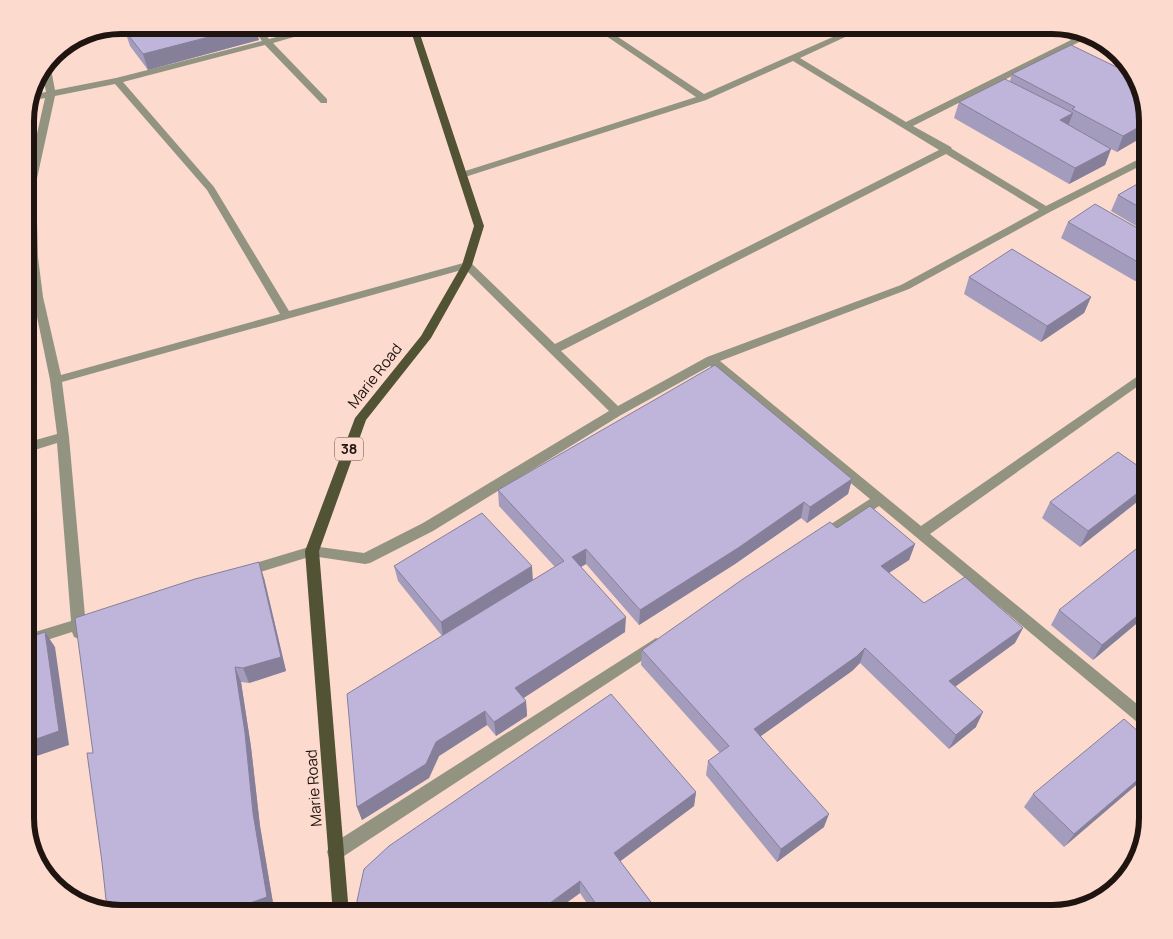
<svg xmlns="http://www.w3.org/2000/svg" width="1173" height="939" font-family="Manrope,sans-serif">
<rect width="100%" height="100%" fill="#fcdbce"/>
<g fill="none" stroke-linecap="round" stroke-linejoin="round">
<g fill="#939382" fill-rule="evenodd">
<path d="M250,25H258L269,39L322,25H336L273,43L327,99V103H321L265,45L123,82L214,187L289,311L467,262L471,263L555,344L939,150L793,61L706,100L465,177H459V173L696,97L590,25H600L704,94L860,25H871L800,58L906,122L1071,40L1043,25H1052L1078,37L1080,36L1087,38L913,126L951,147L952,149L1046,206L1145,156L1148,155V162L1050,212L909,289L720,361L921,526L1148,369V379L930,534L1148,713V729L1143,727L879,506L827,541L822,542L817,541L815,537L817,533L870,499L710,366L621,415L433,531L370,563L365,564L312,556L244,577L239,576L237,572L239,568L312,546L364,553L423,523L609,411L465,269L62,382L69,437L85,616L92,614L97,616L99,620L97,624L86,628L84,637L79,639L74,637L72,632L25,647V635L71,621L57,443L25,453V443L57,434L50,380L34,302L25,304V296L32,295L28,257L26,183L45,98L30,101V95L46,92L42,69L48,62L50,64L55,90L116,78L262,41ZM115,84L207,190L280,314L61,375L43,297L38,257L36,183L55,96ZM946,154L1039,210L901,285L707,357L618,406L561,351Z"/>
<path d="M656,638L661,640L663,644L661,648L341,858L335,860L329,858L327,852L329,846Z"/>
</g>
<path fill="#525234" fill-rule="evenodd" d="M409,25H417L484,226L472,265L431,338L366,420L319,551L349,914H333L305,551L355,418L421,336L462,265L474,226Z"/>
</g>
<g fill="#a49cbc">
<path d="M277,25H318L284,33Z"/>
<path d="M125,31L259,40L148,70L130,46Z"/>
<path d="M1012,74L1148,121L1117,152L1105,146L1111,149L1105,165L1069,184L954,118L959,102L1010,81Z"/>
<path d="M1148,181V233L1111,211L1118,195Z"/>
<path d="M1068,222L1148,234V272L1135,281L1061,238Z"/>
<path d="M969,277L1091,297L1084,313L1041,342L964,294Z"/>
<path d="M1148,473V493L1147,494L1080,547L1042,518L1050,502Z"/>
<path d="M852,479L848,494L807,523L801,518L735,564L639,625L586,564L581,567L625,632L523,698L526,701L527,716L496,736L487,725L439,756L429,778L362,820L357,807L442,636L398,581L394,566L533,580L555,567L499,506L498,490Z"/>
<path d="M915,544L909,560L889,573L924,603L1015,643L955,687L976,727L949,749L860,663L852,671L761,736L824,827L777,862L706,775L708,761L720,753L641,665L642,650Z"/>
<path d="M264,578L286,671L249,683L241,682L251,747L260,826L274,909L260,914H121L93,753Z"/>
<path d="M1059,610L1148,614L1093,660L1051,625Z"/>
<path d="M1148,740L1064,847L1024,807L1033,794Z"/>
<path d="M696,792L694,806L620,861L660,914H594L580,893L551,914H359Z"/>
<path d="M1114,880L1124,881L1106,895L1103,893Z"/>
</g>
<g fill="#867f99">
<path d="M255,25L259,40L148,70L143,54Z"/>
<path d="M282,25H318L284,33Z"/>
<path d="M1073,113L1067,129L1060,120Z"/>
<path d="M1148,122V134L1117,152L1123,136Z"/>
<path d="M1111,149L1105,165L1069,184L1075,168Z"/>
<path d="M1148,261V272L1135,281L1143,265Z"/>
<path d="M1091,297L1084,313L1041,342L1047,326Z"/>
<path d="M852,479L848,494L807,523L810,507Z"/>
<path d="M1148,485V493L1147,494L1080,547L1088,531Z"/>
<path d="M804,502L801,518L735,564L639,625L640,610Z"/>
<path d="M915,544L909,560L876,581L881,566Z"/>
<path d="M586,549V564L572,572V557Z"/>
<path d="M259,562L264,578L286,671L249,683L243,668Z"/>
<path d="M532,566L533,582L443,637L441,622Z"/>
<path d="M1148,607V614L1093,660L1102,645Z"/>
<path d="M626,617L625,632L516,703L515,688Z"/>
<path d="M1023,628L1015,643L942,696L949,681Z"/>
<path d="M45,632L55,647L69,745L25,760V743Z"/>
<path d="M865,648L860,663L852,671L751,743L754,729Z"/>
<path d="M235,667L241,682L251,747L260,826L274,909L260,914H219L253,813Z"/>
<path d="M526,701L527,716L496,736L494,722Z"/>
<path d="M485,711L487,725L439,756L429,778L362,820L357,807L436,742Z"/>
<path d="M983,712L976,727L949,749L956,735Z"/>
<path d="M1148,771V775L1064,847L1074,834Z"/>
<path d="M696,792L694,806L614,866V853Z"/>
<path d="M829,814L824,827L777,862L781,849Z"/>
<path d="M28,835L40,848L42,869L35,860Z"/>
<path d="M580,881V893L551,914H535Z"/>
</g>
<g fill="#bfb5db" stroke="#867f99">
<path d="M148,25H255L143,54L125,31Z"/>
<path d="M1071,45L1135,76H1136L1138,79L1148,122L1123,136L1072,109L1075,107L1012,74Z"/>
<path d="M1005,79L1073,113L1060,120L1111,149L1075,168L959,102Z"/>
<path d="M1146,179L1148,181V212L1118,195Z"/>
<path d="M1095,204L1148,234V261L1143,265L1068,222Z"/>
<path d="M1012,249L1091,297L1047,326L969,277Z"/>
<path d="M715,365L852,479L810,507L804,502L738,548L640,610L586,549L572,557L626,617L515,688L526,701L494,722L485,711L436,742L426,764L357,807L347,694L564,561L498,490Z"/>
<path d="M1118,452L1148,473V485L1088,531L1050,502Z"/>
<path d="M870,506L915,544L881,566L924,603L965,577L1023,628L949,681L983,712L956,735L865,648L857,656L754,729L829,814L781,849L708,761L729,746L642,650L743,579L830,522L837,528Z"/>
<path d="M482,513L532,566L441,622L394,566Z"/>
<path d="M1136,549L1148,558V607L1102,645L1059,610Z"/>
<path d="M259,562L281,657L243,668L235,667L245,733L253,813L267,897L219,914H121L107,909L102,862L87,753H93L75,618L195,579Z"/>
<path d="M45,632L59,731L25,743V639Z"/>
<path d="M611,694L696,792L614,853L660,914H603L580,881L535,914H359L357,901L364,869L389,846Z"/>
<path d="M1124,719L1148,740V771L1074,834L1033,794Z"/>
<path d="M1130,866L1124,881L1119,885L1114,880Z"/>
</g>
<g text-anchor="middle" stroke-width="4" stroke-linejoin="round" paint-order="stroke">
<rect fill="#fcdbce" stroke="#615048" stroke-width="1" x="335" y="437.5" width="28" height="23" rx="4"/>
<g font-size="14" font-weight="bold" fill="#1f140f">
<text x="349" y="454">38</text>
</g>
<g font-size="15" fill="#1f140f" stroke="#fcdbce">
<text transform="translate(375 376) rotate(-52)" y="5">Marie Road</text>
<text transform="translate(314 788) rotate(-94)" y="5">Marie Road</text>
</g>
</g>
<path d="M0 0H1173V939H0ZM121 34H1052A87 87 0 0 1 1139 121V818A87 87 0 0 1 1052 905H121A87 87 0 0 1 34 818V121A87 87 0 0 1 121 34Z" fill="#fcdbce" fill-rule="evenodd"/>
<path fill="none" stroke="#1f140f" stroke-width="6" d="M121 34H1052A87 87 0 0 1 1139 121V818A87 87 0 0 1 1052 905H121A87 87 0 0 1 34 818V121A87 87 0 0 1 121 34Z"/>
</svg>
